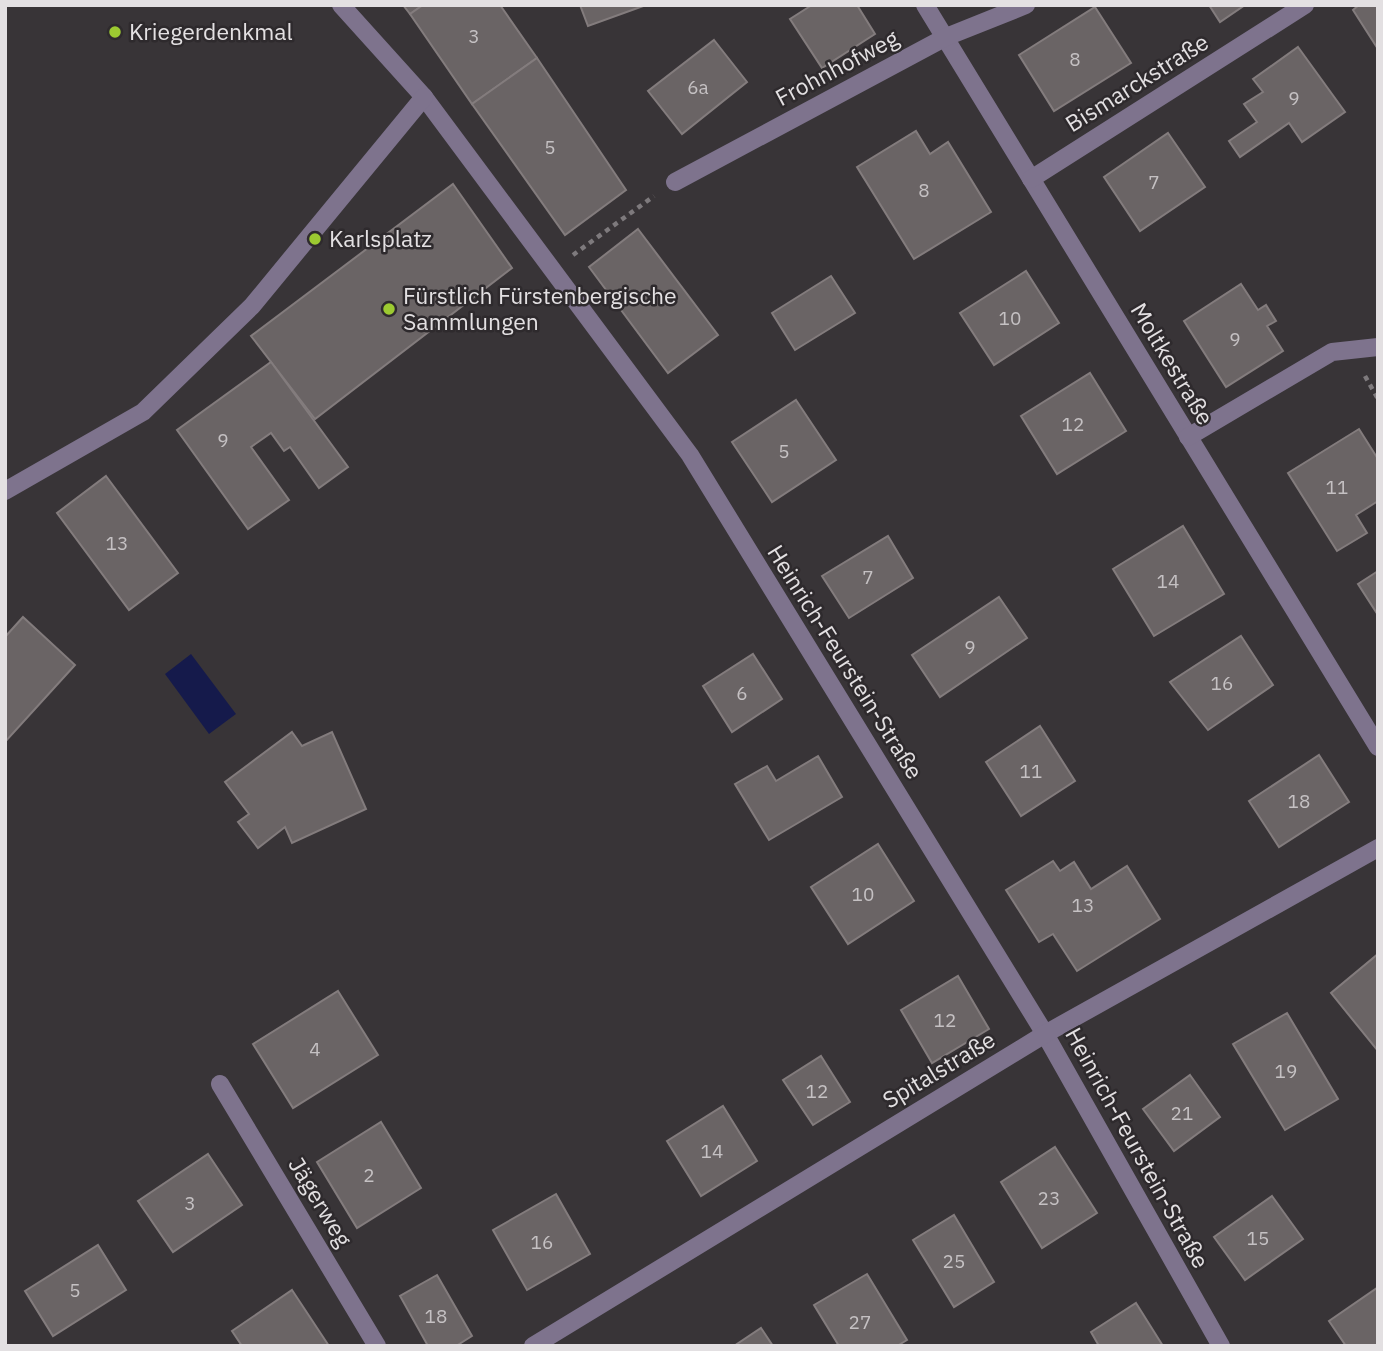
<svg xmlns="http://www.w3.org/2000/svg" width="1383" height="1351" font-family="'IBM Plex Sans',sans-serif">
<rect width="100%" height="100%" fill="#383437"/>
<path fill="#151a4b" d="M191,654L236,714L209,734L165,674Z"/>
<g fill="#6a6465" stroke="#837c7d" stroke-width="2">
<path d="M403,5H423L410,14Z"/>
<path d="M423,5H500L537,58L472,104L410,14Z"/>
<path d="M580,5H646L588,26Z"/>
<path d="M812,5H857L875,34L822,68L790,19Z"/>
<path d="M1209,5H1245L1220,22Z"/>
<path d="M1359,5H1378V49L1353,10Z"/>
<path d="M1095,7L1131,63L1054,111L1019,55Z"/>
<path d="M714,40L747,82L682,134L648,91Z"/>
<path d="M1298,47L1345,112L1302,142L1289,123L1240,157L1229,141L1257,122L1244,104L1263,92L1253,79Z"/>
<path d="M537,58L626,190L565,235L472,104Z"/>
<path d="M916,131L930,154L948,142L991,212L914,259L857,167Z"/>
<path d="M1168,133L1205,187L1140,231L1104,177Z"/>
<path d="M453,184L512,268L315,419L251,336Z"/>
<path d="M638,229L718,335L668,373L589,267Z"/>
<path d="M1026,271L1059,323L994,365L960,313Z"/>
<path d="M831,276L855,313L795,350L772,313Z"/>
<path d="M1241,284L1258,310L1266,305L1276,321L1267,326L1283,351L1226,387L1184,321Z"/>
<path d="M271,362L348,467L319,488L290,447L284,451L271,433L251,447L289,500L248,529L177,430Z"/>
<path d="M1090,373L1126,431L1057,474L1021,416Z"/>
<path d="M796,400L836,460L772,502L732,442Z"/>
<path d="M1359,429L1378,459V501L1356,515L1367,533L1337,551L1288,473Z"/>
<path d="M106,476L178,573L129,610L57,513Z"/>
<path d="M1183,526L1224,594L1154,636L1113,569Z"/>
<path d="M888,536L913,578L849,618L822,576Z"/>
<path d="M1378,571V615L1358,584Z"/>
<path d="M999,597L1027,638L940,697L912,655Z"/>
<path d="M23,617L75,665L5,742V637Z"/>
<path d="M1241,636L1273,685L1208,730L1170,682Z"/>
<path d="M753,654L782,699L732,732L703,686Z"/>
<path d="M1040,726L1075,781L1021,816L986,762Z"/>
<path d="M292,732L302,746L332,732L366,809L292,843L285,827L258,848L238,822L249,814L225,782Z"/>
<path d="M1319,755L1349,802L1279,847L1249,801Z"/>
<path d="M818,756L842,797L769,840L735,784L767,766L776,781Z"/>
<path d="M878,844L914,901L848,944L811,887Z"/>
<path d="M1053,861L1060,871L1074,862L1091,889L1127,866L1160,919L1077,971L1053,934L1039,942L1006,890Z"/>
<path d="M1378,954V1051L1331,993Z"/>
<path d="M958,976L989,1029L932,1063L901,1010Z"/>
<path d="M338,991L378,1055L293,1108L253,1044Z"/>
<path d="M1287,1013L1338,1099L1285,1130L1233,1044Z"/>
<path d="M821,1056L850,1102L813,1125L783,1080Z"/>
<path d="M1190,1075L1220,1117L1174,1151L1143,1109Z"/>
<path d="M723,1106L757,1161L701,1196L667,1141Z"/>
<path d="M381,1122L421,1188L357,1228L317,1162Z"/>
<path d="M1055,1147L1097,1213L1042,1248L1001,1182Z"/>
<path d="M208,1154L242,1205L173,1252L138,1201Z"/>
<path d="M556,1194L590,1254L527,1290L493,1230Z"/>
<path d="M1272,1196L1303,1239L1245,1280L1214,1237Z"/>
<path d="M954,1215L994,1282L954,1307L913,1240Z"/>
<path d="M98,1245L126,1290L53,1336L25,1291Z"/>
<path d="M867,1274L907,1340L897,1346H839L814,1305Z"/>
<path d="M437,1275L472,1336L456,1346H428L400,1296Z"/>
<path d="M1377,1288L1378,1346H1346L1329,1321Z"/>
<path d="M292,1290L329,1346H242L232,1331Z"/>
<path d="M1136,1303L1163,1346H1099L1091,1332Z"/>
<path d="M761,1328L773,1346H734Z"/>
</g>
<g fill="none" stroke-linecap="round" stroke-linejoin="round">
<g stroke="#7e7a7d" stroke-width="4.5" stroke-dasharray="5 5" stroke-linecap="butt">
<path d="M573,255L654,196"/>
<path d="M1365,376L1378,399"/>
</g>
<g stroke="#7e738d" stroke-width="18">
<path d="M341,5L424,97L690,455L1045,1034L1221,1346"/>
<path d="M925,5L1378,747"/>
<path d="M1031,179L1305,5"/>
<path d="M675,182L946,37L1026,5"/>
<path d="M1188,437L1332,352L1378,347"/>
<path d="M5,491L143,412L252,306L424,97"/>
<path d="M220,1084L377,1346"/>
<path d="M533,1346L1045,1034L1378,848"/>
</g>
</g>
<g fill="#9cca31" stroke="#2e2a2d" stroke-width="2.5">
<circle cx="115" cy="32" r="7"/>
<circle cx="315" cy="239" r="7"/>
<circle cx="389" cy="309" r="7"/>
</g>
<g text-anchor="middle" stroke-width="5" stroke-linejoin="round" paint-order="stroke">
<g font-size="19" fill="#c5c1c3">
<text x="474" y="43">3</text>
<text x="1075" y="66">8</text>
<text x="698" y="94">6a</text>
<text x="1294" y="105">9</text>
<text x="550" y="154">5</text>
<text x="1154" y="189">7</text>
<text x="924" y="197">8</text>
<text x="1010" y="325">10</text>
<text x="1235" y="346">9</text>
<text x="1073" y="431">12</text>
<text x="223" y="447">9</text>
<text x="784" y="458">5</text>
<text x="1337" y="494">11</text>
<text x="117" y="550">13</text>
<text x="868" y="584">7</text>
<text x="1168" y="588">14</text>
<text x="970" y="654">9</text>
<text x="1222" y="690">16</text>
<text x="742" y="700">6</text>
<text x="1031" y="778">11</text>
<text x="1299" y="808">18</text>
<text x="863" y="901">10</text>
<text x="1083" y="912">13</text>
<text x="945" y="1027">12</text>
<text x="315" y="1056">4</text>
<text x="1286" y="1078">19</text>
<text x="817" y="1098">12</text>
<text x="1182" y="1120">21</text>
<text x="712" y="1158">14</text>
<text x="369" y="1182">2</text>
<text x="1049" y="1205">23</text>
<text x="190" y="1210">3</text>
<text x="1258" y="1245">15</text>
<text x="542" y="1249">16</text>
<text x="954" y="1268">25</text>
<text x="75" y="1297">5</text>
<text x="436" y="1323">18</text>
<text x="860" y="1329">27</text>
</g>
<g font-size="23" fill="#e3e0e2" stroke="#2e2a2d" text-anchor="start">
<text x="129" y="40">Kriegerdenkmal</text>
<text x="329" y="247">Karlsplatz</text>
<text x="403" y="304">Fürstlich Fürstenbergische<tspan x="403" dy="26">Sammlungen</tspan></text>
</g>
<g font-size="23" fill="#e3e0e2" stroke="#2e2a2d">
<text transform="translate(837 68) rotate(-28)" y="8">Frohnhofweg</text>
<text transform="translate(1137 83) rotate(-32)" y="8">Bismarckstraße</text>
<text transform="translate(1172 364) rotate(59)" y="8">Moltkestraße</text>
<text transform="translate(845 662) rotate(58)" y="8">Heinrich-Feurstein-Straße</text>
<text transform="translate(939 1070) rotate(-31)" y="8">Spitalstraße</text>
<text transform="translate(1137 1148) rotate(61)" y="8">Heinrich-Feurstein-Straße</text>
<text transform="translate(320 1202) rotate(59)" y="8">Jägerweg</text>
</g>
</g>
<rect width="1383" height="1351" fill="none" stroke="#e3e0e2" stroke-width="14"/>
</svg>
